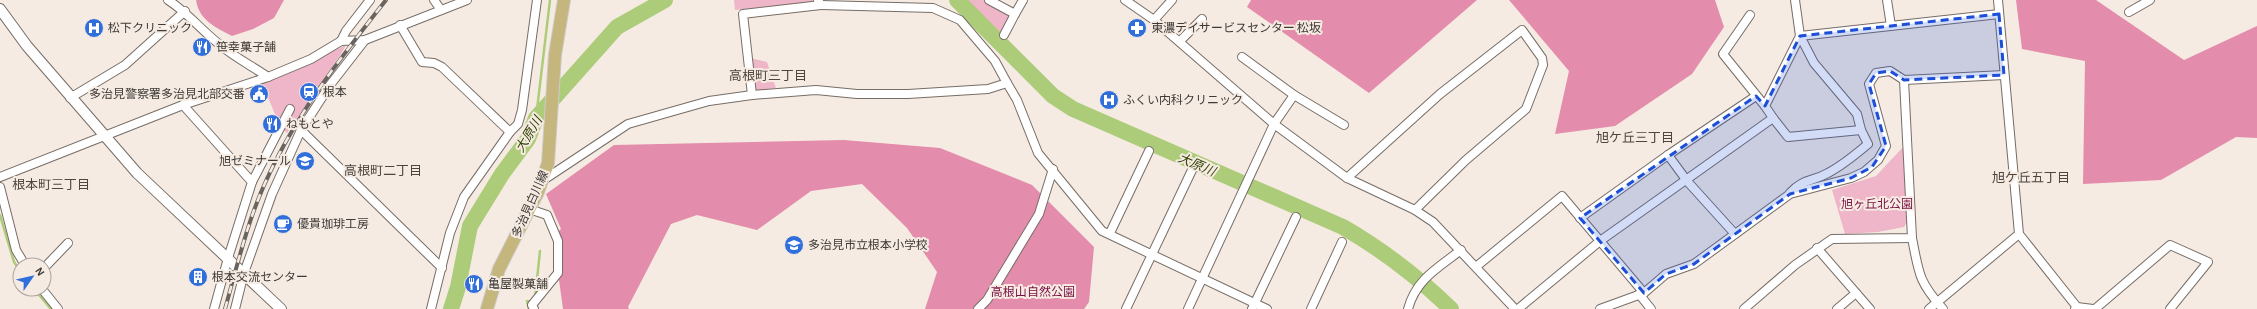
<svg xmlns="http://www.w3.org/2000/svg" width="2257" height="309" font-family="'Alegreya Sans','Noto Sans JP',sans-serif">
<rect width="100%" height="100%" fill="#f6ebe3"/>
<g fill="#efb5c8">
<path d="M734,0H814L815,2L735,10Z"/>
<path d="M967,0H983L1010,13L1011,18L1002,34Z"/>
<path d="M346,45L341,54L287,133L280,126L262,83Z"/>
<path d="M750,58L767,62L776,88L754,91Z"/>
<path d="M1905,145L1907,222L1904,227L1878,232L1845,234L1832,190L1876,176Z"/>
</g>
<g fill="#e48cab">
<path d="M196,0H284L274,18L253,29L232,36C215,27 199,20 196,0Z"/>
<path d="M1251,0H1477L1369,93L1247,7Z"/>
<path d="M1509,0H1715L1724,27L1692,74L1615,126L1555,134L1569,71Z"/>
<path d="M2016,0H2096L2184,60L2257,26V138L2236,137L2161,180L2083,184L2085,61L2022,49Z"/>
<path d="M844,140L940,148L1032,185L1094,247L1089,302L1084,309H925L937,272L907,228L862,184L811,191L757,230L697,215L671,224L628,307L629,309H563L553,236L561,229L546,194L614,145Z"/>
</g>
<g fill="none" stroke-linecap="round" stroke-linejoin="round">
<g stroke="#accc7a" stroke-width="2.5">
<path d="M536,118L550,0"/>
<path d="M0,215L14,262L20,271"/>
<path d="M34,289L51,309"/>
<path d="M535,298L540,251"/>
<path d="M529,309L527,301L532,302"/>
</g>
<g stroke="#accc7a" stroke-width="16">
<path d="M957,0L1053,96L1073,109L1343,227C1381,249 1419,278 1451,309"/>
<path d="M451,309L458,287L470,226L502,174L528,139L536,118L617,27L665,0"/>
</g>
<defs>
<g id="minor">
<path d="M168,0C188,13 201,30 219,44C234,57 252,66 268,77"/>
<path d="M434,0L441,10"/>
<path d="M989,0L1015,14L1023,0"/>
<path d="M1125,0L1154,20L1274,124L1347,178L1415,210L1433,222L1515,309"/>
<path d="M1887,0L1891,26"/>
<path d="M821,5L933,8L960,20L995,61L1007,83"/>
<path d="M2129,12L2150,0"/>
<path d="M1750,15L1723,54L1765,106"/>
<path d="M1154,20L1172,0"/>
<path d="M400,25L422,62L434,63L442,67L510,132"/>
<path d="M1004,35L1015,14"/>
<path d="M341,41L346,31L370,0"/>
<path d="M1180,41L1202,19"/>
<path d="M1242,57L1294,95L1344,125"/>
<path d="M752,95L743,14L821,5L818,0"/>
<path d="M70,98L125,65L185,11"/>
<path d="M183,105L252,182L228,258L214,309"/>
<path d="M1773,118L1788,137L1861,130"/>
<path d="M301,130L442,268"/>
<path d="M1668,155L1687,181L1735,234"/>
<path d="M0,177L183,105L268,77L311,59L341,41L365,40L467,0"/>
<path d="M1347,178L1440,94L1522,30L1542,58L1543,65L1526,109L1466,160L1415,210"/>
<path d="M542,181L628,124L709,101L752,95L816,90L857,94H908L988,89L1007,83L1017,100L1038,153L1102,231L1267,309"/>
<path d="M252,182L290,109"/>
<path d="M0,187L16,250L25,265"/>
<path d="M1790,193C1804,178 1812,182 1828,173C1843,165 1855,155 1868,144L1861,130L1857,114L1814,63L1800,36L1999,14"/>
<path d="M529,209L547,215L558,241V273L532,305L534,309"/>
<path d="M1580,218L1668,155L1756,96"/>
<path d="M1110,233L1149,151"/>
<path d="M2019,234L2077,307L2075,309"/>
<path d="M1912,238C1919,273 1918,281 1943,309"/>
<path d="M1817,248L1870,309"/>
<path d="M1477,266L1562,196L1644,293"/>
<path d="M44,268L68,243"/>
<path d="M42,289L58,309"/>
<path d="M1639,294L1651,309"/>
<path d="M2077,307L2093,309"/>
<path d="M235,309L244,273L272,194L301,130L330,85L365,40"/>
<path d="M431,309L450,233L464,197L510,132L518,124L522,110L537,0"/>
<path d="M978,309L987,300L1039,214L1053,169"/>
<path d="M1126,309L1192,170"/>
<path d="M1188,309L1274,124L1294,95"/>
<path d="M1252,309L1296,217"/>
<path d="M1311,309L1342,242"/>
<path d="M1408,309C1416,279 1438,268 1461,250"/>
<path d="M1518,309L1600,241L1773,118L1765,106L1800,36L1795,0"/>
<path d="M1600,309L1644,293L1666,274L1694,264L1790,194L1851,178L1864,172L1878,160L1886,146L1869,84L1876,73L1890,71L1904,80L2004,75"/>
<path d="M1744,309L1795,265L1832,239L1912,238L1904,80"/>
<path d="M1837,309L1856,293"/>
<path d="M1929,309L2019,234L1998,0"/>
<path d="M2095,309L2170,245L2208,262L2170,309"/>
</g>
<path id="tertiary" d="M0,9L27,46L137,173L281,309"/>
<path id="primary" d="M487,309L499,269L538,192L548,163L555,55L564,0"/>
</defs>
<use href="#minor" stroke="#766d66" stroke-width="10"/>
<use href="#tertiary" stroke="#766d66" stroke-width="12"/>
<use href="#primary" stroke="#cdcccb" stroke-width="14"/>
<use href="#minor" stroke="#fff" stroke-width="8"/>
<use href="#tertiary" stroke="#fff" stroke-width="10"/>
<use href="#primary" stroke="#c5b67d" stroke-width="12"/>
<defs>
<path id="rail" d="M225,309C234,277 242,244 253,213C282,132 334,66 386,0"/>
</defs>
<use href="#rail" stroke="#69645f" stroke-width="4"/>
<use href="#rail" stroke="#f6ebe3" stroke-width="2.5" stroke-dasharray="8" stroke-linecap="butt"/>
</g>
<path fill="#1d4ed8" fill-opacity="0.2" stroke="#1d4ed8" stroke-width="3" stroke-dasharray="8 5" stroke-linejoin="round" d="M1999,14L2004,75L1904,80L1890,71L1876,73L1869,84L1886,146L1872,167L1851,178L1790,194L1694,264L1666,274L1644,293L1580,218L1756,96L1765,106L1800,36Z"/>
<defs>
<symbol id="hospital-disc" viewBox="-11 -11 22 22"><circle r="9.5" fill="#306edc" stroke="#f6ebe3"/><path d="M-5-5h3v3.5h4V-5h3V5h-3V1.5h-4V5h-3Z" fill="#fff"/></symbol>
<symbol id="pharmacy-disc" viewBox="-11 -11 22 22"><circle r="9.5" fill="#306edc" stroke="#f6ebe3"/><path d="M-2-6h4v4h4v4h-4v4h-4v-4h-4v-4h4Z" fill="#fff"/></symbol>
<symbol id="restaurant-disc" viewBox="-11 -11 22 22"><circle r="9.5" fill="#306edc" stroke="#f6ebe3"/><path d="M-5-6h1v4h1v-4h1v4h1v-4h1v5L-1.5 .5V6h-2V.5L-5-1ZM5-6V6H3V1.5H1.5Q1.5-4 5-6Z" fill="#fff"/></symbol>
<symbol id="station-disc" viewBox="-11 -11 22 22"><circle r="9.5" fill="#306edc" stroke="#f6ebe3"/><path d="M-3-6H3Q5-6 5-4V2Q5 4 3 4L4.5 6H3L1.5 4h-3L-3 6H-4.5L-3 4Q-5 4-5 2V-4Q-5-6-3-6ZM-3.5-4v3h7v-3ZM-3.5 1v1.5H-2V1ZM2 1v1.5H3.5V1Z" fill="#fff"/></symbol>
<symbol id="civic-disc" viewBox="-11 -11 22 22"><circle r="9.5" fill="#306edc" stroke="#f6ebe3"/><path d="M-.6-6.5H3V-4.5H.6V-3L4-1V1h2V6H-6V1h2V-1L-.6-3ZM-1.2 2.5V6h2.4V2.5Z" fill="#fff"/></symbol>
<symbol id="school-disc" viewBox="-11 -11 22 22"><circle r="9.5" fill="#306edc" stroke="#f6ebe3"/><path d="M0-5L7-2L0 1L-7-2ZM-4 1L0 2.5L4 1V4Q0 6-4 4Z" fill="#fff"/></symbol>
<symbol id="cafe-disc" viewBox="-11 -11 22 22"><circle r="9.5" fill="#306edc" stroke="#f6ebe3"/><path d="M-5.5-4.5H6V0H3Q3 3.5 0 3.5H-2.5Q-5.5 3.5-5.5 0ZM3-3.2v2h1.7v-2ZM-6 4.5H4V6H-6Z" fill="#fff"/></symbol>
<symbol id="building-disc" viewBox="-11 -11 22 22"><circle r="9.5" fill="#306edc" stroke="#f6ebe3"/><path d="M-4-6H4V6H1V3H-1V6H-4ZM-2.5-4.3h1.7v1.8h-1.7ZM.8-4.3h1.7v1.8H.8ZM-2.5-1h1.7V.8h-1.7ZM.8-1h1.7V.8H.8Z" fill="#fff"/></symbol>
</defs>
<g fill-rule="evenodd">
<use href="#hospital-disc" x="83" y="17" width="22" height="22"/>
<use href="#pharmacy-disc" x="1126" y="17" width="22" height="22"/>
<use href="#restaurant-disc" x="191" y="36" width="22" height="22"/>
<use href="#station-disc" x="298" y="81" width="22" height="22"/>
<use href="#civic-disc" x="248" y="83" width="22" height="22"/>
<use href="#hospital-disc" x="1098" y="89" width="22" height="22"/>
<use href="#restaurant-disc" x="261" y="113" width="22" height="22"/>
<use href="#school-disc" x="294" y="150" width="22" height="22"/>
<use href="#cafe-disc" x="272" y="213" width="22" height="22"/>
<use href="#school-disc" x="783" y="234" width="22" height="22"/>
<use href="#building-disc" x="187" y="266" width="22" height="22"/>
<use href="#restaurant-disc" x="463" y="273" width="22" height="22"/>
</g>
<g text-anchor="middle" stroke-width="4" stroke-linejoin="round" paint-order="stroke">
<g font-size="12" fill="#3e3a36" stroke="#f6ebe3" text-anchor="start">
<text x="108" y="32">松下クリニック</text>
<text x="1151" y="32">東濃デイサービスセンター 松坂</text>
<text x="216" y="51">笹幸菓子舗</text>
<text x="323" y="96">根本</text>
<text x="245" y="98" text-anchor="end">多治見警察署多治見北部交番</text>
<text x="1123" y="104">ふくい内科クリニック</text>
<text x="286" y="128">ねもとや</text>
<text x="291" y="165" text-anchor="end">旭ゼミナール</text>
<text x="297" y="228">優貴珈琲工房</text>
<text x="808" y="249">多治見市立根本小学校</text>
<text x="212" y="281">根本交流センター</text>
<text x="488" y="288">亀屋製菓舗</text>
</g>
<g font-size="12" fill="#3e3a36" stroke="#f6ebe3">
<text transform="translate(530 204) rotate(-66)" y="4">多治見白川線</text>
</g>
<g font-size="12" fill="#7a1044" stroke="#f6ebe3">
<text x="1877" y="208">旭ヶ丘北公園</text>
<text x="1033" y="296">高根山自然公園</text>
</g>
<g font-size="13" fill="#4d453e" stroke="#f6ebe3">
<text x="768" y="80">高根町三丁目</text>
<text x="1635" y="142">旭ケ丘三丁目</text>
<text x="383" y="175">高根町二丁目</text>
<text x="2031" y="182">旭ケ丘五丁目</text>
<text x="51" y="189">根本町三丁目</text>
</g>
<g font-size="13" font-style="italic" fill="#314406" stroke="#f6ebe3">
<text transform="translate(528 134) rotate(-59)" y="5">大原川</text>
<text transform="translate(1197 164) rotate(23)" y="5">大原川</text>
</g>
</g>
<g transform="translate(32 277) rotate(56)"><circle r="19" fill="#f6ebe3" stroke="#aca49e"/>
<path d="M0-3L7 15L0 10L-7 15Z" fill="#306edc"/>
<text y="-6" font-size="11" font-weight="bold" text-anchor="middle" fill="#3e3a36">N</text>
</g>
</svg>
